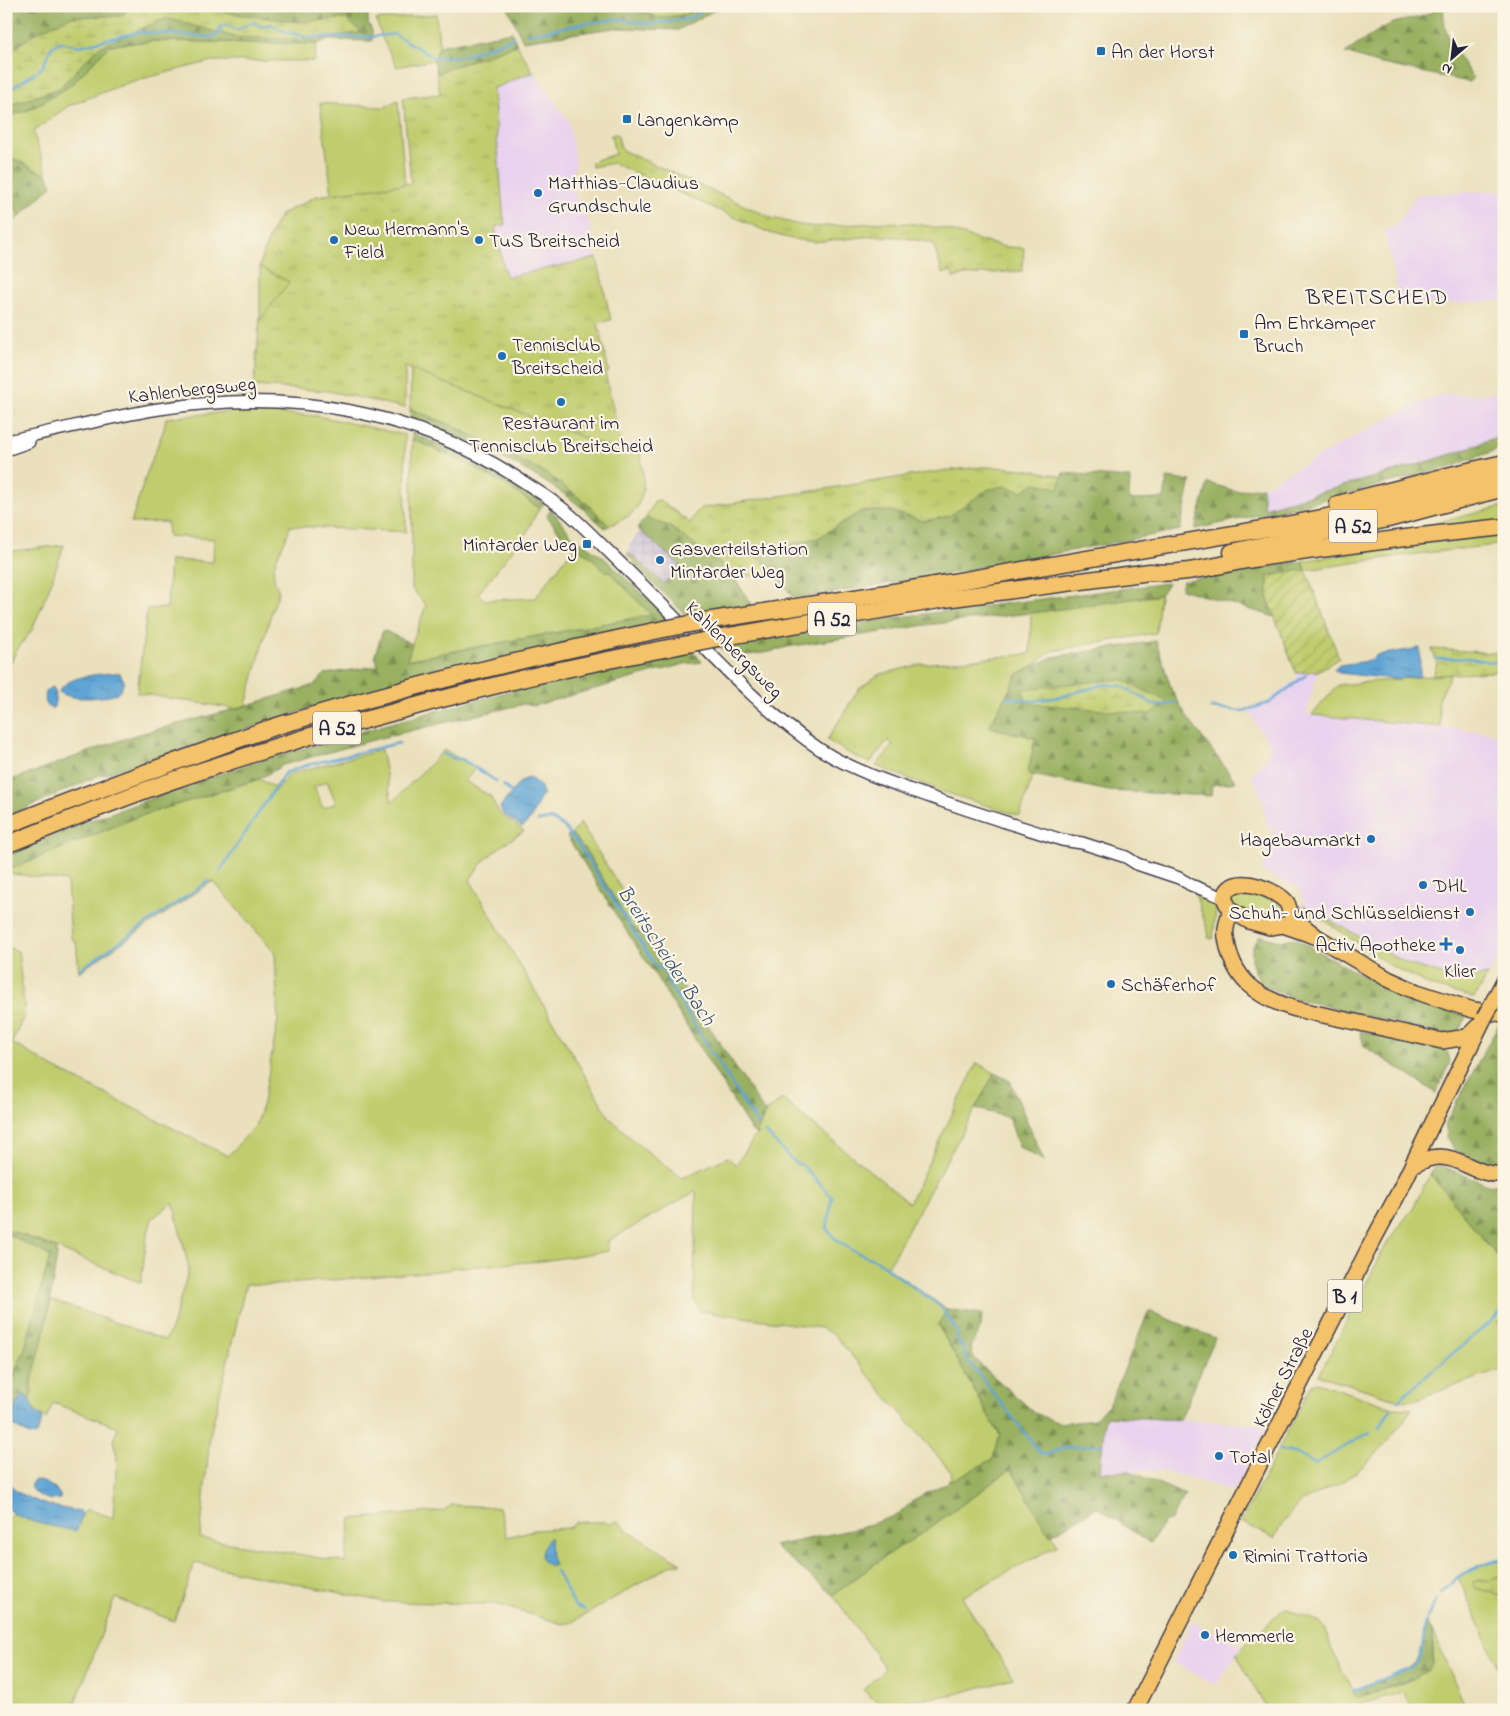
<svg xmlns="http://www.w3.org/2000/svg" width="1510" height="1716" font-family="'Indie Flower',sans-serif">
<defs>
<pattern id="industrial-grid" width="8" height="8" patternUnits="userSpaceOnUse" patternTransform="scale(1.25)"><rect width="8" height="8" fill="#c9bfd7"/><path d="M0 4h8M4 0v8" fill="none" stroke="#aca4b9"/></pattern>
<pattern id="forest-firs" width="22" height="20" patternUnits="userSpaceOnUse" patternTransform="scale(1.25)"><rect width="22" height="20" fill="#98b061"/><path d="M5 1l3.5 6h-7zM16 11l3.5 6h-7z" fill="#7c8f51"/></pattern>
<pattern id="wetland-marsh" width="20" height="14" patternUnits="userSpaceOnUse" patternTransform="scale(1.25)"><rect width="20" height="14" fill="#c0cd6e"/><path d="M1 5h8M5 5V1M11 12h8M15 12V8" fill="none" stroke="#a5b060"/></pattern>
<pattern id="park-tufts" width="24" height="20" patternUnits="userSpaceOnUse" patternTransform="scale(1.25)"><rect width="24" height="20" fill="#c0cd6e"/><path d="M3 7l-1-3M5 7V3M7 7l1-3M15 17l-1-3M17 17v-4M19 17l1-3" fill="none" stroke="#a5b060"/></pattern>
<pattern id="garden-furrows" width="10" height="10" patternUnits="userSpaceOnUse" patternTransform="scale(1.25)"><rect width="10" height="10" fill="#c0cd6e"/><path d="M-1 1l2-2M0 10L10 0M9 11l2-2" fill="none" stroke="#a5b060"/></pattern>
<pattern id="water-ripples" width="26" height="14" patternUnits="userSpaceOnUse" patternTransform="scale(1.25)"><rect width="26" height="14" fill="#5fa4d4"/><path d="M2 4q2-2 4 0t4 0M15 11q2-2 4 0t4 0" fill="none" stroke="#4e85ad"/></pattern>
</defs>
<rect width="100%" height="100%" fill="#fcf5e5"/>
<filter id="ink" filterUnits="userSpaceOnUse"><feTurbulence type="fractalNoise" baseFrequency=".02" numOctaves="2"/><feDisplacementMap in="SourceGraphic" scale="10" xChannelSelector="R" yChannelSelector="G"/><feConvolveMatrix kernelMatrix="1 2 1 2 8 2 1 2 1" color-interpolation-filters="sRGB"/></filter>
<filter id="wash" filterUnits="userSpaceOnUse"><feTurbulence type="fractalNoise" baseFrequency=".0096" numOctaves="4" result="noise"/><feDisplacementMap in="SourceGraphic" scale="20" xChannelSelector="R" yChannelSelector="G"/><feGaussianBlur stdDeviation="1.12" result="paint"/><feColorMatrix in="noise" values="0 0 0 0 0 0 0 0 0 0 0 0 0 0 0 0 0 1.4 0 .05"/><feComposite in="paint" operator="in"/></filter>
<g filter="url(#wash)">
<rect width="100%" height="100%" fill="#eae0bc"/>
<g fill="#e8d2ee">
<path d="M534,73L568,120L576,164L572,175L578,210L589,221L597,258L506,277L495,227L505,225L503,211L492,87L500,86L528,74Z"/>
<path d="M1504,191V301L1401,305L1384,231L1396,226L1417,194Z"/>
<path d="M1491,391L1504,400V434L1455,453L1414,466L1264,508L1262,487L1416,404L1440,395L1486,394Z"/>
<path d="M1318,671L1306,714L1487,732L1504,738V951L1488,975L1459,979L1408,964L1303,905L1305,900L1301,897V890L1262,871L1275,828H1268L1261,794L1252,776L1267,756L1271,744L1255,723L1249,709L1260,707L1298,678L1296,673Z"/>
<path d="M1105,1416L1180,1420L1268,1425L1234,1491L1165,1471L1100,1472L1080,1475Z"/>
<path d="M1193,1622L1243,1647L1236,1655L1216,1685L1173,1662Z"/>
</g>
<path fill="url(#industrial-grid)" d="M640,531L680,565L664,584L629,553V546Z"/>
<g fill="#c0cd6e" stroke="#717854" fill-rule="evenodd">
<path d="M635,6H704L683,15L659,18L636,9Z"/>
<path d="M436,14L441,61L434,62L433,60L397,67L383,40L376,20Z"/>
<path d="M154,41L317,44L314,61H212L130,82L68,106L33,132L48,176L6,155V117L31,109L71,85L110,45Z"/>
<path d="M398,100L405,184L348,192L254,386L260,320V267L262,257L275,224L282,214L317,196L332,194L320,103L384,107Z"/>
<path d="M6,196L20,216L6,230Z"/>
<path d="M411,369L623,453L640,450C643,472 650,501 627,517C622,520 615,523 609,526L590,506L493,446L451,425L410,409Z"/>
<path d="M235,411L318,416L405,435L406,532L290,526C285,549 264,566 279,591L271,614L246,705L236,709L137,693L147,609L167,608L170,560L213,562L214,539L168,536L167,522L131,523L148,469L164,429L166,418Z"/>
<path d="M412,439L464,462L506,485L539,508L527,532L478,594L485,600L535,598L575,546L591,557L603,570L611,573L652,615L406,660L426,605L412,589Z"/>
<path d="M1504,506V524L1392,534Z"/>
<path d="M1504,535V544L1400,556L1306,570L1303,561L1377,548Z"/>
<path d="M64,545L50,586L32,630L17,650L6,671V634L9,633L6,613V552Z"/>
<path d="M1160,595L1156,633L1051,651L1036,664L1018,674L989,726L1035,738L1028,773L1033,775L1020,816L938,790L876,766L893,745L888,740L870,763L852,755L827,740L858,690L878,675L921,664L1030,654L1031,613Z"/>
<path d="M1451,674L1438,702L1441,727L1312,715L1338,685Z"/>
<path d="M381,750L392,802L444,750L476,768L465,781L490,796L500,814L524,831C502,845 483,857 470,880L610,1118L635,1142L682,1178L728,1157L736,1165L756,1135L765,1113L782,1099L909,1203L977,1063L995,1073L887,1268L947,1309L938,1325L1000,1436L993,1459L948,1483L952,1473L834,1335L821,1328L700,1311L694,1300L696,1191L608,1241V1251L542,1261L450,1268V1270L275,1285L246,1284L210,1435L200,1538L345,1562L351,1519L443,1511L452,1505L499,1507L507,1537L534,1530L569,1528L576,1522H605L610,1525L616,1520L628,1531L681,1563L671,1565L585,1615L570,1623L563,1624L495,1604L384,1602L195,1563L174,1621L115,1598L73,1710H6V1521L12,1514L75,1531L77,1530L82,1515L87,1509L113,1518L117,1456L113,1441L118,1427L53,1403L46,1419L35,1412L29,1399L32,1393L31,1385L51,1300L165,1340L172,1327L189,1269L173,1202L152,1219L147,1236L141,1283L56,1248L6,1229V947L18,951L25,1013L12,1043L54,1068L228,1156L255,1126L263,1103L278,1020L275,953L213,881L79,972L76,942L71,938L67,881L6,873V871L137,817L259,779L278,789L288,775L296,772ZM327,781L336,803L323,808L314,787Z"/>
<path d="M580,823L653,940L641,934L631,926L586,851L572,834Z"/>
<path d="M1248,888L1279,903L1286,912L1285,920H1258L1231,905L1233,893Z"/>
<path d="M1196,891L1209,898L1216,909L1213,939L1208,938L1209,934L1195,894Z"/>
<path d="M1303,905L1408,964L1459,979L1488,975L1474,998L1431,986L1388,964L1327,922L1312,916Z"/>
<path d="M1430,1174L1504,1264V1318L1497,1323L1504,1326V1369L1416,1399L1402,1401L1319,1375L1387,1243L1413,1208Z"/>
<path d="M6,1233L50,1256L24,1352L12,1378L6,1401Z"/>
<path d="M1317,1382L1393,1408L1412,1409C1392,1437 1373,1462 1343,1481C1330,1489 1314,1493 1302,1502C1290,1510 1281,1526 1274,1538L1241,1522L1312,1384Z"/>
<path d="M1011,1469L1058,1545L962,1597L1013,1678L956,1694L881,1705L863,1690L885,1668L833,1595L891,1552L921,1534Z"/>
<path d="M1504,1558V1679L1458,1577L1480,1565Z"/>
<path d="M1285,1608L1320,1623L1326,1629L1331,1648L1353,1690L1355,1698C1374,1692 1424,1681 1432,1663C1435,1654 1432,1640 1432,1631L1467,1710H1413L1403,1692L1357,1705V1707L1347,1710H1267L1236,1654Z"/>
</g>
<g fill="url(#forest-firs)" stroke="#5d694e">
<path d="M6,6H368V23L372,30V41L327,40L317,44L154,41L110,45L71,85L31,109L6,117Z"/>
<path d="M507,6H635L636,9L659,18L683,15L704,6H722L678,30L614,28L523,41Z"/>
<path d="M1438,6H1444C1441,36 1458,54 1473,78L1469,82L1377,63L1345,53C1358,45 1378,29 1391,24C1407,18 1426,20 1438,6Z"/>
<path d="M512,32L517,45L444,70L437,75L434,60L439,46Z"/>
<path d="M6,155L48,176L52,186L20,216L6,196Z"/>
<path d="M410,409L451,425L549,475L590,506L609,526L605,528C593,518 580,505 567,496C519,463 465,439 411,417Z"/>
<path d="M412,433L448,448L496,471L544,504L539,508L506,485L464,462L412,439Z"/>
<path d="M1504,434V447L1451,467L1294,507L1195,529L1208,483L1236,491L1262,487L1264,508L1414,466L1455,453Z"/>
<path d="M1063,473L1130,478L1129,500L1164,499L1167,478L1191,481L1180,530L952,573L795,599L774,573L750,552L818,538L861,511H891L923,521L949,516L986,490L1003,486L1022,491L1035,483L1058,487Z"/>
<path d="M551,509L572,536L603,557L671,621L334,701L95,777L6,817V782L132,736L235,709L314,685L325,674L378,666L375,655L383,630L412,644L407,660L651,615L611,573L603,570L591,557L575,546L559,532L547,516Z"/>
<path d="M646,518L669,526L731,572L752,606L687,616L645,575L627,554L629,553L664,584L680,565L637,528Z"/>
<path d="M1303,561L1306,570L1268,576V599L1275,617L1181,589L1183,581Z"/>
<path d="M1168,583L1160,595L1031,613L926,625L787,647L770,652L732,657L720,647L884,619Z"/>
<path d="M1156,641L1172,691L1187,717L1236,782L1212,785L1211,796L1109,791L1033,775L1028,773L1035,738L989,727L1018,674L1052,657Z"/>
<path d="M693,651L702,662L684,664L533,706L524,704L380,738L283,765L259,779L137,817L6,871V855L91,820L243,766L388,724L555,679Z"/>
<path d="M572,834L586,851L631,926L641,934L653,940L765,1113L756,1135L751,1130L654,973L625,929L567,836Z"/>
<path d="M1260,936L1280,941L1294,938L1396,994L1434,1008L1467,1015L1458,1032L1445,1035L1286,996L1261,984L1252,965V947Z"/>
<path d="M1501,1020L1504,1021V1165L1483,1164L1454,1150L1448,1140L1445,1124Z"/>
<path d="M1360,1031L1443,1049L1448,1053L1450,1062L1436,1093L1364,1046Z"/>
<path d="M995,1073L1010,1081L1044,1161L1019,1147L1009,1118L975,1108Z"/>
<path d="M1437,1164L1488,1185L1504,1184V1264L1430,1174Z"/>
<path d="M6,1229L56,1248L57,1256L46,1326L31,1385L32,1393L30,1398L6,1433V1401L12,1378L24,1352L50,1256L6,1233Z"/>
<path d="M947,1309L982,1314L981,1327L971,1348L975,1360L1035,1413L1059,1423L1095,1419L1110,1403L1149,1311L1215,1338L1180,1420L1105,1416L1100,1472L1130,1471L1185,1495L1171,1520L1165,1521L1150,1543L1097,1507L1050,1536L1011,1469L921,1534L891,1552L833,1595L774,1546L860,1528L899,1514L915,1499L993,1459L1000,1436L938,1325Z"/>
<path d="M1427,1622L1432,1631L1433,1661L1428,1670L1414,1678L1355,1699L1353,1690C1370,1683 1414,1672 1420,1653C1424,1643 1423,1632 1427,1622Z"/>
</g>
<g fill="url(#wetland-marsh)" stroke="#717854">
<path d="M130,6H192L193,8L297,22L346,19L361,32L317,40L235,37L166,18L99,47L59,88L6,107V55L35,33L70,17L122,16Z"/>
<path d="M1432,649L1499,653L1496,672L1433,675L1437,663Z"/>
<path d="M1121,679L1167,702L1150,714L1026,703L1023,689Z"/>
<path d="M1504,1576V1590L1499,1596L1491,1592L1475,1588L1473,1582L1481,1579L1488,1582L1496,1577Z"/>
</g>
<g fill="url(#park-tufts)" stroke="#717854">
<path d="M517,45L534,73C520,74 507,85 493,88L503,211L505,225L495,227L506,277L597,258L611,320L598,323L609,372L605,373L623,453L405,367V408L328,391L254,386L260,320L289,282L260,267L262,257L275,224L282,214L317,196L411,183L403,98L440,94L437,75L444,70Z"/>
<path d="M617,134L622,150L772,218L800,225L815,227L887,222L916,224L945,229L985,242L1005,247L1024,248L1022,271L965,275L953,278L951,271L943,274L933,243L901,237L873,236L815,242L792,239L770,233L613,163L592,167L591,162L615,154L611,135Z"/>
<path d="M982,467C1010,467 1035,469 1062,477L1059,488L1035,483L1022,491L1003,486L987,490L949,516L923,521L891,511H861L818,538L751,552L774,573L735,578L731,572L669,526L646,518L655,501L660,500L690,523L697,511L702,508L941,471Z"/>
</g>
<path fill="url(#garden-furrows)" stroke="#717854" d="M1306,570L1339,658L1318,671L1296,673L1268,599V576Z"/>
<g fill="url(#water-ripples)" stroke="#406388">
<path d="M1420,648V676L1394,679L1339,673L1334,670L1339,665L1369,661L1377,655Z"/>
<path d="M120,673L124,681L120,692C106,699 72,701 59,692C65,675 105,673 120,673Z"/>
<path d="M53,687L56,694L54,707L51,709C44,704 45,699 46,690Z"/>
<path d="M529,777L541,787L543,793L530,820L522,827L503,814L500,807L519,783Z"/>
<path d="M22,1394C33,1398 30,1411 43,1418L36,1436L29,1435L10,1424L14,1410Z"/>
<path d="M6,1480L17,1492L34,1500L47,1505L81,1512L82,1515L77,1530L75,1531C54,1526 22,1523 6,1508Z"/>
<path d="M36,1480C46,1482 55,1487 60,1495V1499C49,1502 36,1496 30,1487L32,1482Z"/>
<path d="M550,1537L551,1557L554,1566C533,1563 542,1547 550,1537Z"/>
</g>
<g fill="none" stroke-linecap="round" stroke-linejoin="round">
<g stroke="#5fa4d4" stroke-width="2.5">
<path d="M528,34L587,23L619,19L649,24L690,19L709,6"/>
<path d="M6,92L42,68L52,47L60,42L80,46L138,32L210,37L220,33V27L227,25L237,30L252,22L262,27L271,24L285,32L306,37H371L394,34L435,58L463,56L513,38"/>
<path d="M1436,659L1469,658L1504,664"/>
<path d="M1007,697L1032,701L1060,697L1105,684L1121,686L1157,706L1175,703"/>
<path d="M1211,708L1243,711L1269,703L1306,675"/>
<path d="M443,754L454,759H462L496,781"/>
<path d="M503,785L513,794"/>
<path d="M538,821L551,819L563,826L578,844L656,967L665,971L668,983L758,1125"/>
<path d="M220,871L285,773L307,765L399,743"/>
<path d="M80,969L209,881"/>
<path d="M765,1132L795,1163L802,1165L833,1198L830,1202L831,1204L827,1229C837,1244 858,1254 876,1260L941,1307L957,1331L958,1341L964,1347L963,1354L1041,1454L1045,1455L1064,1448L1101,1445"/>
<path d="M1398,1400L1504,1310"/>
<path d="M1379,1428L1391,1409"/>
<path d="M1280,1450L1297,1454L1315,1464L1370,1432"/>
<path d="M556,1571L575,1606L585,1610"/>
<path d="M1441,1593L1459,1576L1481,1566L1504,1558"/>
<path d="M1353,1691L1411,1667C1425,1656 1422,1642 1425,1626C1427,1616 1431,1609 1437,1600"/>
</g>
</g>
</g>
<g filter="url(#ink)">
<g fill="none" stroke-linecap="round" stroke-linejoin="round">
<defs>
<g id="minor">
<path d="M6,441C57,431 108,417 159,409C290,388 416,410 527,484C541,493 554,501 567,512C580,523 593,536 606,549C633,575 660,602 687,630C729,673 770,716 821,750C846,766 874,777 903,787C955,807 1009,823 1062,840L1082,843L1126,857L1137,864L1179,878L1191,885L1224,898"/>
<path d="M6,450L29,442"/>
</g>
<g id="major">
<path d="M1230,910C1229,919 1224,928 1226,937C1232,980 1258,998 1296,1009L1442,1041L1467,1037L1477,1027"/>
<path d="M1317,937C1312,933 1292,917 1291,914C1289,911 1289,906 1287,903C1278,891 1243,877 1230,888C1227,890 1226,894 1224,898L1230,910L1249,921L1270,927L1283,925L1317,937L1388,979L1417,992L1473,1010L1504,1014"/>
<path d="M1493,1002L1504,981"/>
<path d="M1412,1166C1420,1162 1429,1157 1438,1157C1461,1156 1477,1177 1504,1174"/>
<path d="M1135,1710L1370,1246L1398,1194L1484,1018"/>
</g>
<g id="highway">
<path d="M1338,504L1451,475L1504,463"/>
<path d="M1232,552L1388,519L1504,488"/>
<path d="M705,621L900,591L1286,525L1383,506L1504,474"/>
<path d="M718,638L945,599L1150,572C1186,576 1223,563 1259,558C1340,546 1422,535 1504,527"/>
<path d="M6,826C69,800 133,777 197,754C229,743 261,730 294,721C415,684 539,655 664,629"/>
<path d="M6,845C66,821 125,796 186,776C289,741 395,710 501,684C559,669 619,658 678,646"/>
</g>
</defs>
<use href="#minor" stroke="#403e4e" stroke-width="14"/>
<use href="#major" stroke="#403e4e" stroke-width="18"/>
<use href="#highway" stroke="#403e4e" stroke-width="19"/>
<use href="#minor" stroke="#fff" stroke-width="11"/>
<use href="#major" stroke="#f4c26a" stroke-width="15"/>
<use href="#highway" stroke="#f4c26a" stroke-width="16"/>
<defs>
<path id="major-bridge" d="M1484,1018L1493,1002"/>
<g id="highway-bridge">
<path d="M664,629L705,621"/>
<path d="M678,646L718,638"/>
</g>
</defs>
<use href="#major-bridge" stroke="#403e4e" stroke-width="18" stroke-linecap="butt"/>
<use href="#highway-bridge" stroke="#403e4e" stroke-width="19" stroke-linecap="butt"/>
<use href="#major-bridge" stroke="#f4c26a" stroke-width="15"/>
<use href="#highway-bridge" stroke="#f4c26a" stroke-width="16"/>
</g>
</g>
<g fill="#1f6fb2" stroke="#fcf5e5" stroke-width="2">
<rect x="1096" y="46" width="10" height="10" rx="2.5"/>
<rect x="622" y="114" width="10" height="10" rx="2.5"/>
<circle cx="538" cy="193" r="5"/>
<circle cx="334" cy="240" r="5"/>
<circle cx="479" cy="240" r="5"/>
<rect x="1239" y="329" width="10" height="10" rx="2.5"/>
<circle cx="502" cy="356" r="5"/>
<circle cx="561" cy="402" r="5"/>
<rect x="582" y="539" width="10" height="10" rx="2.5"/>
<circle cx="660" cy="560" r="5"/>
<circle cx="1371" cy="839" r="5"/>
<circle cx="1423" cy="885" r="5"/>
<circle cx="1470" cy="912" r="5"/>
<path d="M1443.5 936.5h5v5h5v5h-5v5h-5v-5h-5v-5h5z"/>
<circle cx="1460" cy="950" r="5"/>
<circle cx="1111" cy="984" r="5"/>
<circle cx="1219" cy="1456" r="5"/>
<circle cx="1233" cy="1555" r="5"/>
<circle cx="1205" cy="1635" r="5"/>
</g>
<g text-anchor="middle" stroke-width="4.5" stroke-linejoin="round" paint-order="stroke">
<g fill="#fcf5e5" stroke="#63616e" stroke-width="1">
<rect x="1329" y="509.5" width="48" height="33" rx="4"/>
<rect x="808" y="602.5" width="48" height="33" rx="4"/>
<rect x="313" y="711.5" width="48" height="33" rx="4"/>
<rect x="1327.5" y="1279.5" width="35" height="33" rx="4"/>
</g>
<g font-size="19" font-weight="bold" fill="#22223b">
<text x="1353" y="533">A 52</text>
<text x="832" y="626">A 52</text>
<text x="337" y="735">A 52</text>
<text x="1345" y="1303">B 1</text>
</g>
<g font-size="20" fill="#22223b" stroke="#fcf5e5" text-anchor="start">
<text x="1111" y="58">An der Horst</text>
<text x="637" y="126">Langenkamp</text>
<text x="548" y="189">Matthias-Claudius<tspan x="548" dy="23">Grundschule</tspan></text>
<text x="344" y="235">New Hermann's<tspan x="344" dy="23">Field</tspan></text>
<text x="489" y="247">TuS Breitscheid</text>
<text x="1254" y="329">Am Ehrkamper<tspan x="1254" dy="23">Bruch</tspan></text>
<text x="512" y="351">Tennisclub<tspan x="512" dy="23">Breitscheid</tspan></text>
<text x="561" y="429" text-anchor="middle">Restaurant im<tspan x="561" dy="23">Tennisclub Breitscheid</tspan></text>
<text x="577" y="551" text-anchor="end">Mintarder Weg</text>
<text x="670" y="555">Gasverteilstation<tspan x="670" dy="23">Mintarder Weg</tspan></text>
<text x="1361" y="846" text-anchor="end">Hagebaumarkt</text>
<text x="1433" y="892">DHL</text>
<text x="1460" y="919" text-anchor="end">Schuh- und Schlüsseldienst</text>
<text x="1436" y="951" text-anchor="end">Activ Apotheke</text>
<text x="1460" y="977" text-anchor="middle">Klier</text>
<text x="1121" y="991">Schäferhof</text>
<text x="1229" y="1463">Total</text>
<text x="1243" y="1562">Rimini Trattoria</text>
<text x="1215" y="1642">Hemmerle</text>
</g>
<g font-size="20" fill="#22223b" stroke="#fcf5e5">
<text transform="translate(192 389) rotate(-6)" y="7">Kahlenbergsweg</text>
<text transform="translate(735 649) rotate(45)" y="7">Kahlenbergsweg</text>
<text transform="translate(1282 1377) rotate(-63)" y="7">Kölner Straße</text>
</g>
<g font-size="21" font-style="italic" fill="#3a5678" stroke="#fcf5e5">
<text transform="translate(667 955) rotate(57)" y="7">Breitscheider Bach</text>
</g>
<g font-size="22" letter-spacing="1" fill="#22223b" stroke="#fcf5e5">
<text x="1377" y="304">BREITSCHEID</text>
</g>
</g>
<rect width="1510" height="1716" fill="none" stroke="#fcf5e5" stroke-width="25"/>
<g transform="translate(1452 58) rotate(208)" stroke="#fcf5e5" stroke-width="4" paint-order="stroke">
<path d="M0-4L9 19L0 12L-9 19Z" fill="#22223b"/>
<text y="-8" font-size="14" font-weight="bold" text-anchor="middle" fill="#22223b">N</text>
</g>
</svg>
